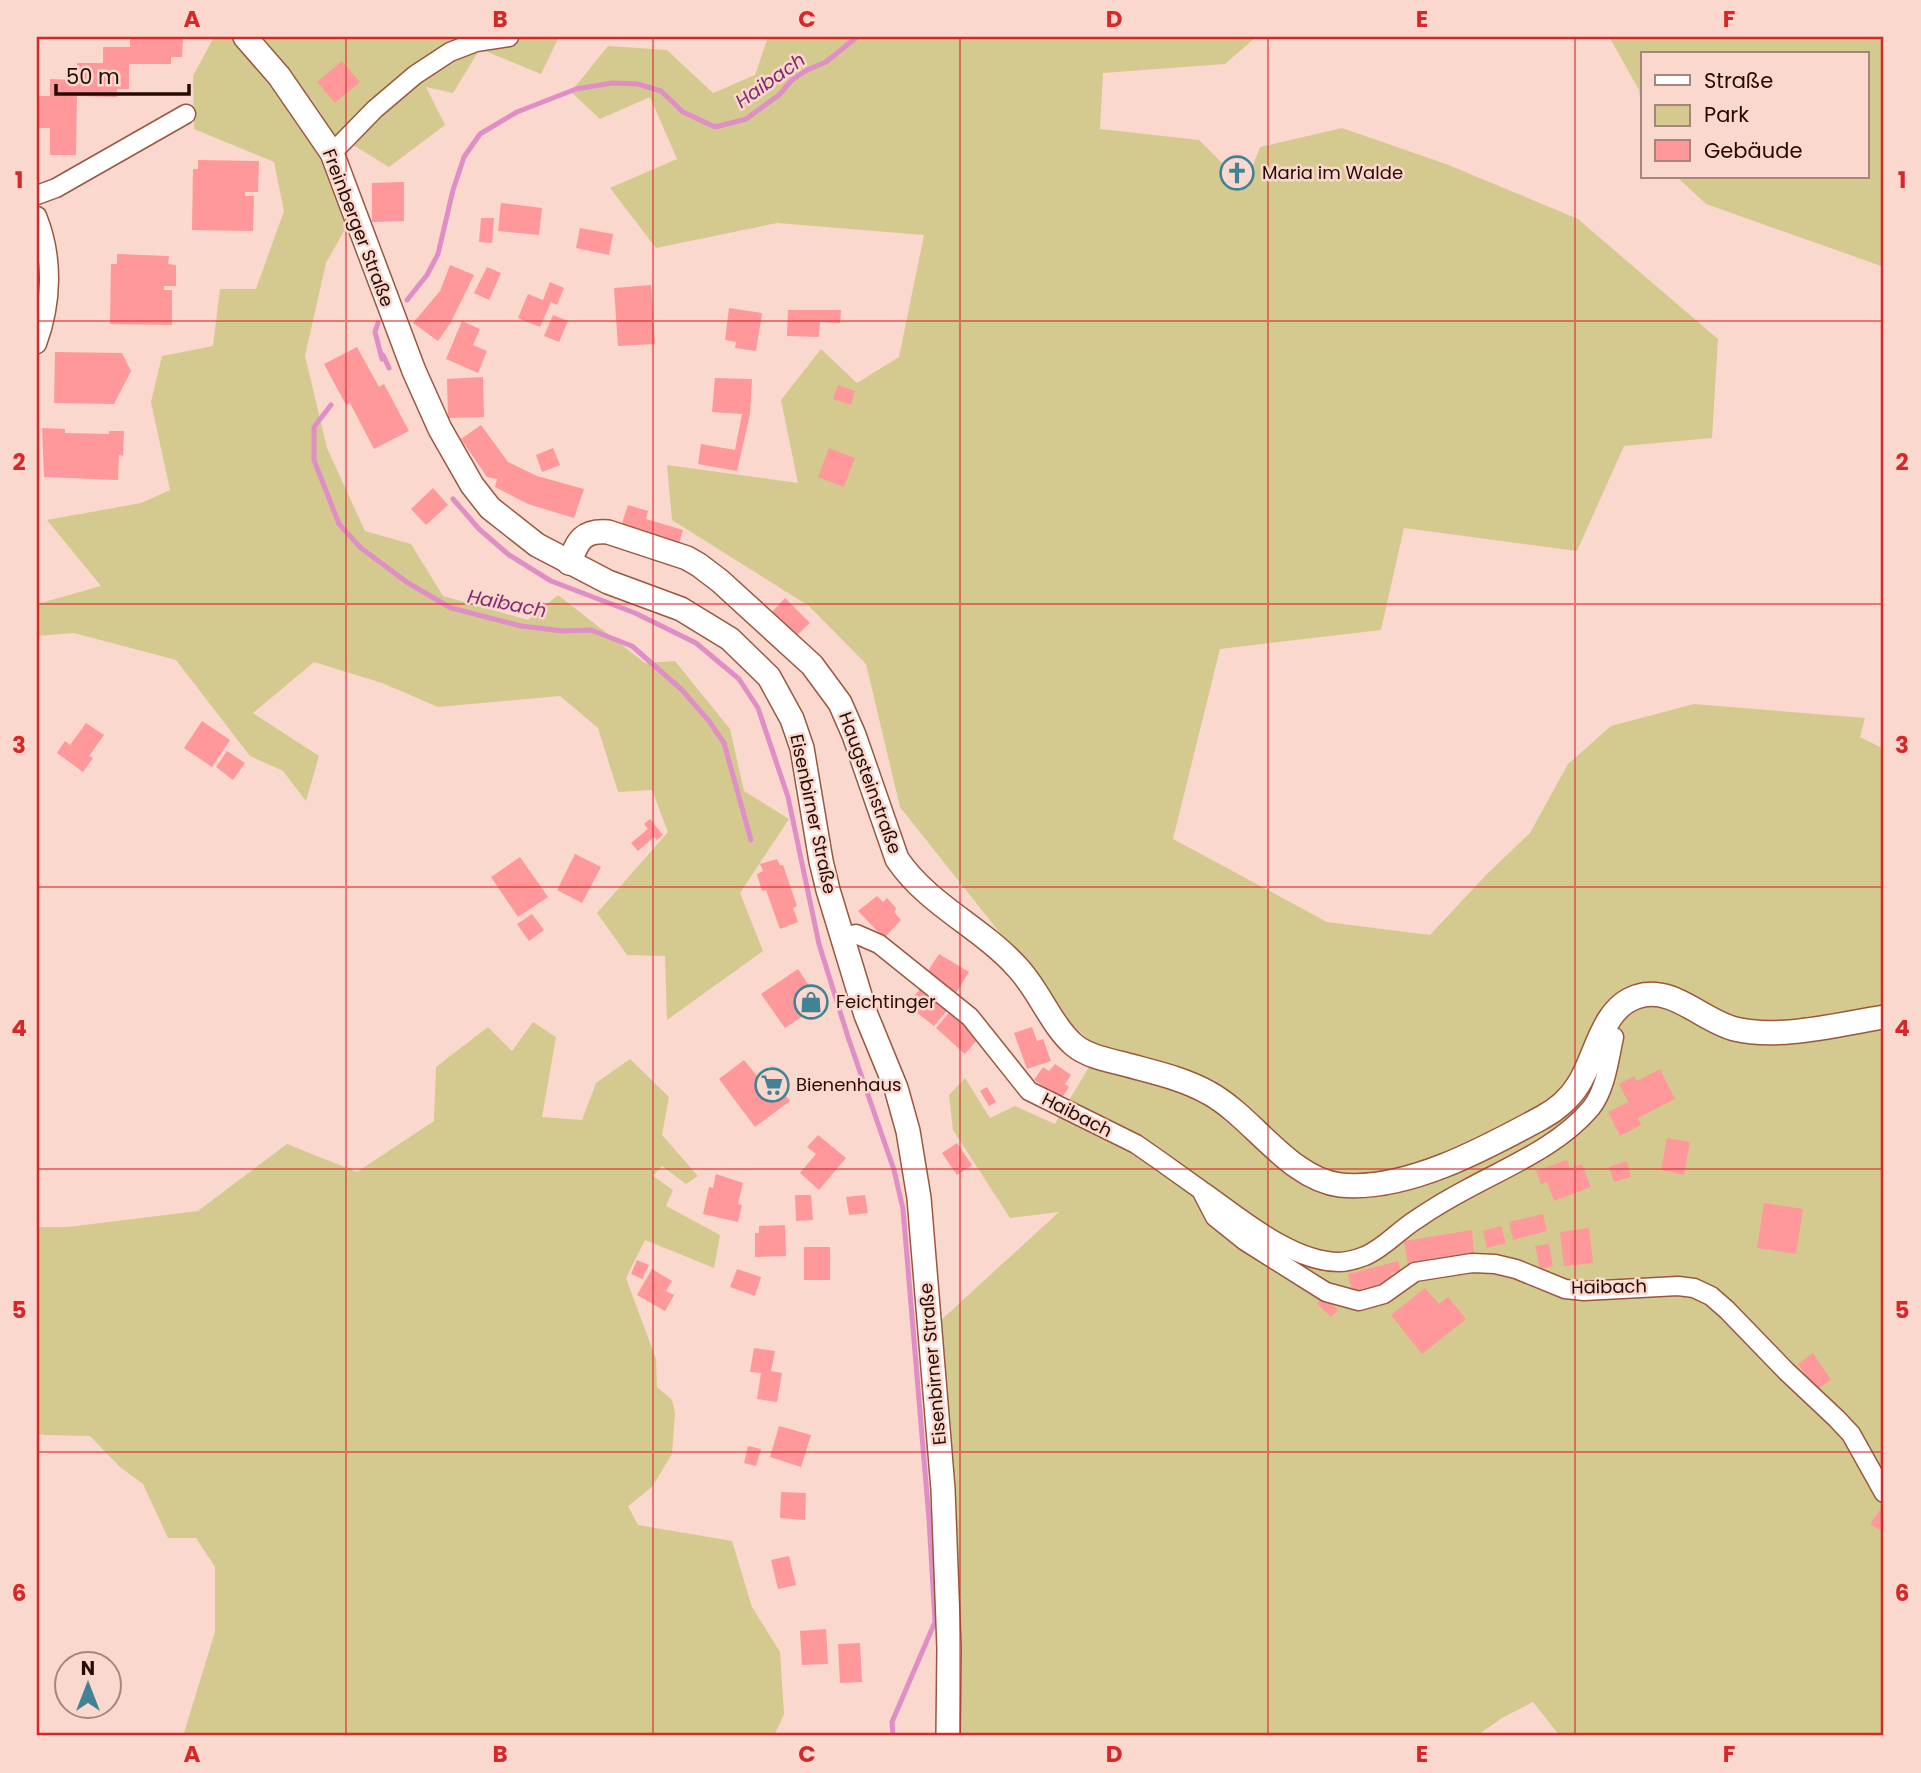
<svg xmlns="http://www.w3.org/2000/svg" width="1921" height="1773" font-family="Poppins,sans-serif">
<rect width="100%" height="100%" fill="#fad8cd"/>
<g fill="#d4ca8f">
<path d="M214,37H559L541,74L480,49L453,93L426,87L445,125L389,167L353,145L322,149L349,222L326,263L305,356L327,448L365,531L411,544L443,596L528,620L558,595L645,663L675,661L730,729L744,791L789,819L740,893L763,951L667,1020L665,956L627,955L597,913L668,832L652,790L618,792L598,728L560,696L438,707L382,683L314,662L253,713L319,756L306,801L283,771L250,756L176,660L74,633L37,636V604L101,586L47,520L141,503L170,490L151,402L162,356L213,346L220,289H256L284,211L274,162L194,129L193,76Z"/>
<path d="M768,37H1256L1225,64L1103,73L1100,129L1199,140L1245,186L1260,147L1342,128L1446,164L1578,219L1718,339L1712,438L1624,446L1577,551L1404,528L1381,630L1220,649L1173,839L1327,922L1430,935L1486,875L1530,833L1568,764L1611,726L1694,704L1865,718L1860,737L1884,749V1736H1560L1533,1702L1502,1718L1476,1736H953L940,1321L1059,1212L1010,1218L953,1130L949,1095L965,1078L990,1118L1015,1106L1055,1124L1099,1050L1073,1025L900,807L866,664L809,606L672,520L667,465L798,483L781,400L821,349L857,383L899,357L924,235L777,223L656,248L610,188L677,159L650,97L600,119L571,92L608,46L667,50L713,93L755,75Z"/>
<path d="M1607,37H1884V267L1706,204L1677,177H1867V54H1643V120L1639,90L1611,40Z"/>
<path d="M533,1022L556,1037L542,1117L582,1120L596,1083L630,1059L669,1097L662,1135L698,1176L686,1184L662,1166L653,1176L673,1190L666,1206L720,1235L714,1268L645,1240L626,1278L656,1359L657,1387L672,1400L675,1413L672,1454L652,1487L628,1506L638,1525L732,1541L752,1607L780,1652L784,1714L774,1736H183L215,1632V1567L196,1538H168L143,1484L120,1467L90,1436L43,1435L37,1433V1227H68L198,1211L287,1144L357,1172L434,1121L436,1067L488,1027L512,1051Z"/>
</g>
<g fill="none" stroke-linecap="round" stroke-linejoin="round">
<g stroke="#e08ec6" stroke-width="5">
<path d="M407,300L427,275L438,254L453,190L464,157L480,134L517,112L576,89L612,83L638,84L661,91L683,112L715,127L746,119L779,95L792,80L807,70L826,62L857,37"/>
<path d="M378,323L375,332L382,359"/>
<path d="M383,355L389,368"/>
<path d="M331,405L314,427V460L339,524L361,548L408,583L451,608L521,626L563,631L591,630L632,646L681,689L709,721L724,743L751,840"/>
<path d="M453,499L479,529L509,555L551,581L635,613L696,643L739,679L758,708L788,797L819,944L848,1037L894,1170L903,1209L929,1519L935,1622L892,1722L893,1736"/>
</g>
</g>
<g fill="#fe989a">
<path d="M130,37H183L182,57H171V64H129V89H117V97L77,96L76,155H50V128H37V96H50V79L77,80V63H103V47H130Z"/>
<path d="M342,61L360,82L335,103L317,82Z"/>
<path d="M198,160L259,161L258,192H245V196H254L253,231L192,230L193,169H198Z"/>
<path d="M404,182V221L372,222V183Z"/>
<path d="M501,203L542,208L539,235L498,231Z"/>
<path d="M481,218H494L492,243L479,242Z"/>
<path d="M580,228L613,234L609,255L576,248Z"/>
<path d="M117,254L169,256L168,264L176,265V286H164V290H172V325L110,324L111,264H117Z"/>
<path d="M450,265L474,275L451,322L438,341L413,323L440,291Z"/>
<path d="M487,267L501,273L489,300L474,293Z"/>
<path d="M550,282L564,288L557,305L551,302L540,327L518,318L528,294L543,300Z"/>
<path d="M651,285L655,344L618,346L614,288Z"/>
<path d="M729,308L762,313L756,351L735,348L736,342L725,340Z"/>
<path d="M788,310H841L840,323L820,322L819,337L787,336Z"/>
<path d="M553,315L568,321L559,342L544,336Z"/>
<path d="M462,321L480,329L473,345L487,351L478,373L446,359Z"/>
<path d="M357,347L379,387L384,384L409,431L374,449L350,403L346,405L324,364Z"/>
<path d="M55,352L122,353L131,371L114,404L54,403Z"/>
<path d="M483,377L484,417L448,418L447,379Z"/>
<path d="M715,378L752,379L750,414L737,471L698,464L701,444L735,450L742,414L712,412Z"/>
<path d="M838,385L855,391L851,405L833,399Z"/>
<path d="M481,425L508,462L537,476L584,489L574,518L528,504L495,487L497,479L487,477L461,439Z"/>
<path d="M42,428L65,429V433L109,434V431H124L123,456L119,455L118,480L44,477Z"/>
<path d="M553,448L560,465L542,472L536,455Z"/>
<path d="M829,448L855,458L844,487L818,477Z"/>
<path d="M433,488L448,505L426,525L411,509Z"/>
<path d="M628,505L648,511L646,519L683,530L678,547L620,529Z"/>
<path d="M785,598L810,623L795,637L771,613Z"/>
<path d="M202,721L230,740L212,767L184,748Z"/>
<path d="M86,723L104,735L89,756L93,758L83,772L57,753L65,741L70,745Z"/>
<path d="M227,751L245,763L233,780L216,767Z"/>
<path d="M650,819L663,835L657,840L654,837L638,851L631,843L648,829L644,824Z"/>
<path d="M575,854L601,867L582,903L557,890Z"/>
<path d="M520,857L548,897L518,917L491,877Z"/>
<path d="M777,859L780,865H783L797,906L793,908L798,922L780,929L766,890L762,891L757,874L763,871L760,864Z"/>
<path d="M877,896L883,902L887,898L896,908L894,912L901,920L884,938L858,911Z"/>
<path d="M532,914L544,930L529,941L517,924Z"/>
<path d="M939,954L969,972L956,993L926,974Z"/>
<path d="M798,969L821,1004L785,1028L761,994Z"/>
<path d="M924,984L951,1006L934,1026L907,1005Z"/>
<path d="M952,1009L981,1035L965,1054L936,1028Z"/>
<path d="M1032,1027L1037,1041L1043,1039L1051,1061L1027,1069L1014,1033Z"/>
<path d="M744,1060L757,1076L766,1070L790,1101L755,1127L719,1079Z"/>
<path d="M1055,1064L1071,1075L1065,1084L1069,1087L1061,1099L1034,1080L1043,1067L1049,1071Z"/>
<path d="M1660,1069L1675,1099L1638,1118L1641,1125L1620,1136L1608,1112L1628,1102L1619,1084L1634,1076L1637,1081Z"/>
<path d="M987,1087L996,1102L989,1106L980,1091Z"/>
<path d="M818,1135L846,1158L819,1190L800,1173L816,1154L807,1147Z"/>
<path d="M1667,1138L1690,1142L1684,1175L1661,1170Z"/>
<path d="M957,1143L972,1165L957,1175L942,1153Z"/>
<path d="M1567,1160L1570,1168L1582,1164L1591,1187L1554,1201L1547,1182L1541,1184L1536,1171Z"/>
<path d="M1627,1161L1631,1177L1614,1182L1609,1167Z"/>
<path d="M716,1174L743,1183L738,1204L742,1205L738,1222L703,1214L709,1187L713,1188Z"/>
<path d="M795,1195H811L813,1220L796,1221Z"/>
<path d="M865,1195L868,1213L849,1215L846,1197Z"/>
<path d="M1764,1203L1803,1209L1796,1254L1757,1248Z"/>
<path d="M1543,1214L1547,1231L1513,1240L1509,1222Z"/>
<path d="M785,1225L786,1256L755,1257V1233H759V1226Z"/>
<path d="M1501,1226L1506,1243L1487,1248L1483,1231Z"/>
<path d="M1589,1228L1593,1263L1564,1266L1560,1232Z"/>
<path d="M1472,1230L1474,1255L1409,1271L1404,1241Z"/>
<path d="M1549,1244L1553,1266L1540,1269L1535,1246Z"/>
<rect x="804" y="1247" width="26" height="33"/>
<path d="M637,1260L649,1265L642,1279L631,1274Z"/>
<path d="M1398,1261L1401,1271L1391,1273L1393,1281L1383,1283L1385,1288L1353,1296L1348,1274Z"/>
<path d="M652,1269L672,1281L666,1291L674,1295L665,1311L637,1295Z"/>
<path d="M737,1269L761,1277L755,1296L730,1287Z"/>
<path d="M1425,1288L1439,1304L1448,1297L1466,1319L1422,1354L1391,1315Z"/>
<path d="M1324,1296L1338,1310L1331,1317L1317,1304Z"/>
<path d="M754,1348L775,1351L771,1371L782,1373L777,1402L757,1399L761,1373L750,1372Z"/>
<path d="M1813,1353L1831,1380L1816,1390L1798,1364Z"/>
<path d="M779,1426L811,1435L801,1467L770,1457Z"/>
<path d="M748,1446L761,1449L756,1466L744,1463Z"/>
<path d="M781,1492L806,1493L805,1520L780,1518Z"/>
<path d="M1880,1510L1884,1513V1533L1870,1524Z"/>
<path d="M789,1556L796,1585L778,1589L771,1560Z"/>
<path d="M826,1629L828,1664L802,1665L800,1631Z"/>
<path d="M860,1643L862,1682L840,1683L838,1644Z"/>
</g>
<g fill="none" stroke-linecap="round" stroke-linejoin="round">
<defs>
<g id="minor">
<path d="M332,153L375,109L415,75L450,52L476,42L509,37"/>
<path d="M37,195L56,188L186,114"/>
<path d="M37,216C54,258 52,303 37,344"/>
<path d="M842,937L856,934L879,944L970,1017L1029,1091L1136,1144L1159,1160L1201,1190L1215,1217L1245,1241L1326,1292L1359,1301L1384,1294L1415,1272L1472,1263L1495,1264L1516,1269L1565,1289L1584,1291L1678,1286L1694,1288L1711,1296L1727,1310L1786,1371L1837,1419L1851,1434L1884,1493"/>
<path d="M1204,1192C1241,1218 1292,1262 1339,1262C1348,1262 1357,1259 1365,1256C1384,1248 1399,1230 1417,1219C1433,1208 1450,1198 1467,1189C1509,1166 1559,1146 1591,1108C1606,1089 1609,1060 1614,1037L1603,1033"/>
</g>
<g id="major">
<path d="M245,37L279,76L332,153L414,371L440,429L472,485L490,508L537,545L608,582L681,609L730,639L769,677L792,719L802,748L821,861L828,890L866,1015L896,1088L908,1131L919,1198L943,1489L949,1648L948,1736"/>
<path d="M569,563C578,541 582,530 608,532L687,558L699,565L720,581L812,665L840,703L854,735L897,859C928,905 981,927 1017,967C1039,990 1051,1025 1074,1045C1087,1056 1107,1060 1124,1064C1152,1072 1183,1078 1209,1093C1253,1117 1289,1179 1340,1185C1406,1192 1486,1148 1543,1117C1556,1110 1570,1098 1578,1085C1596,1058 1601,1009 1636,997C1672,984 1702,1021 1735,1029C1780,1040 1839,1024 1884,1017"/>
</g>
</defs>
<use href="#minor" stroke="#9d563e" stroke-width="21"/>
<use href="#major" stroke="#9d563e" stroke-width="26"/>
<use href="#minor" stroke="#fff" stroke-width="18"/>
<use href="#major" stroke="#fff" stroke-width="23"/>
</g>
<path fill="none" stroke="#d62828" stroke-width="2" stroke-opacity="0.55" d="M346,37V1736M653,37V1736M960,37V1736M1268,37V1736M1575,37V1736M37,321H1884M37,604H1884M37,887H1884M37,1169H1884M37,1452H1884"/>
<defs>
<symbol id="church-ring" viewBox="-11 -11 22 22"><circle r="9.5" fill="#fad8cd" stroke="#428295" stroke-width="1.5"/><path d="M-1.2-6h2.4v3.5h3.3v2.4h-3.3V6h-2.4V-.1h-3.3v-2.4h3.3Z" fill="#428295"/></symbol>
<symbol id="shop-ring" viewBox="-11 -11 22 22"><circle r="9.5" fill="#fad8cd" stroke="#428295" stroke-width="1.5"/><path d="M-5-2.5h2.3a2.7 3.5 0 0 1 5.4 0H5L5.5 6h-11ZM-1.5-2.5h3a1.5 2.3 0 0 0-3 0Z" fill="#428295"/></symbol>
<symbol id="supermarket-ring" viewBox="-11 -11 22 22"><circle r="9.5" fill="#fad8cd" stroke="#428295" stroke-width="1.5"/><path d="M-6-5.5h2.5l.6 2H6L4.5 2H-2.5L-4.4-4H-6ZM-1.5 3.2a1.3 1.3 0 1 0 .1 0ZM3 3.2a1.3 1.3 0 1 0 .1 0Z" fill="#428295"/></symbol>
</defs>
<g fill-rule="evenodd">
<use href="#church-ring" x="1218" y="154" width="38" height="38"/>
<use href="#shop-ring" x="792" y="983" width="38" height="38"/>
<use href="#supermarket-ring" x="753" y="1066" width="38" height="38"/>
</g>
<g text-anchor="middle" stroke-width="5" stroke-linejoin="round" paint-order="stroke">
<g font-size="18" fill="#270b03" stroke="#fad8cd" text-anchor="start">
<text x="1262" y="179">Maria im Walde</text>
<text x="836" y="1008">Feichtinger</text>
<text x="796" y="1091">Bienenhaus</text>
</g>
<g font-size="18" fill="#270b03" stroke="#fad8cd">
<text transform="translate(358 228) rotate(69)" y="6">Freinberger Straße</text>
<text transform="translate(870 783) rotate(70)" y="6">Haugsteinstraße</text>
<text transform="translate(813 814) rotate(78)" y="6">Eisenbirner Straße</text>
<text transform="translate(1077 1115) rotate(27)" y="6">Haibach</text>
<text transform="translate(1609 1287) rotate(-1)" y="6">Haibach</text>
<text transform="translate(933 1364) rotate(-95)" y="6">Eisenbirner Straße</text>
</g>
<g font-size="19" font-style="italic" fill="#87276f" stroke="#fad8cd">
<text transform="translate(770 80) rotate(-35)" y="7">Haibach</text>
<text transform="translate(507 603) rotate(11)" y="7">Haibach</text>
</g>
</g>
<rect width="1921" height="1773" fill="none" stroke="#fad8cd" stroke-width="77"/>
<rect x="1641" y="52" width="228" height="126" fill="#fad8cd" stroke="#a6867c" stroke-width="2"/>
<rect x="1655" y="75" width="35" height="10" fill="#ffffff" stroke="#a6867c" stroke-width="2"/>
<text x="1704" y="88" font-size="21" fill="#270b03">Straße</text>
<rect x="1655" y="105" width="35" height="21" fill="#d4ca8f" stroke="#a6867c" stroke-width="2"/>
<text x="1704" y="122" font-size="21" fill="#270b03">Park</text>
<rect x="1655" y="140" width="35" height="21" fill="#fe989a" stroke="#a6867c" stroke-width="2"/>
<text x="1704" y="158" font-size="21" fill="#270b03">Gebäude</text>
<g transform="translate(88 1685)"><circle r="33" fill="#fad8cd" stroke="#a6867c" stroke-width="2"/>
<path d="M0-5L12 26L0 18L-12 26Z" fill="#428295"/>
<text y="-10" font-size="19" font-weight="bold" text-anchor="middle" fill="#270b03">N</text>
</g>
<path d="M56 84v10h133v-10" fill="none" stroke="#270b03" stroke-width="3.5"/>
<text x="66" y="84" font-size="21" fill="#270b03" stroke="#fad8cd" stroke-width="5" paint-order="stroke">50 m</text>
<rect x="38" y="38" width="1844" height="1696" fill="none" stroke="#d62828" stroke-width="2.5"/>
<g font-size="23" text-anchor="middle" font-weight="bold" fill="#d62828">
<text x="192" y="27">A</text>
<text x="500" y="27">B</text>
<text x="807" y="27">C</text>
<text x="1114" y="27">D</text>
<text x="1422" y="27">E</text>
<text x="1729" y="27">F</text>
<text x="19" y="188">1</text>
<text x="1902" y="188">1</text>
<text x="19" y="470">2</text>
<text x="1902" y="470">2</text>
<text x="19" y="753">3</text>
<text x="1902" y="753">3</text>
<text x="19" y="1036">4</text>
<text x="1902" y="1036">4</text>
<text x="19" y="1318">5</text>
<text x="1902" y="1318">5</text>
<text x="19" y="1601">6</text>
<text x="1902" y="1601">6</text>
<text x="192" y="1762">A</text>
<text x="500" y="1762">B</text>
<text x="807" y="1762">C</text>
<text x="1114" y="1762">D</text>
<text x="1422" y="1762">E</text>
<text x="1729" y="1762">F</text>
</g>
</svg>
